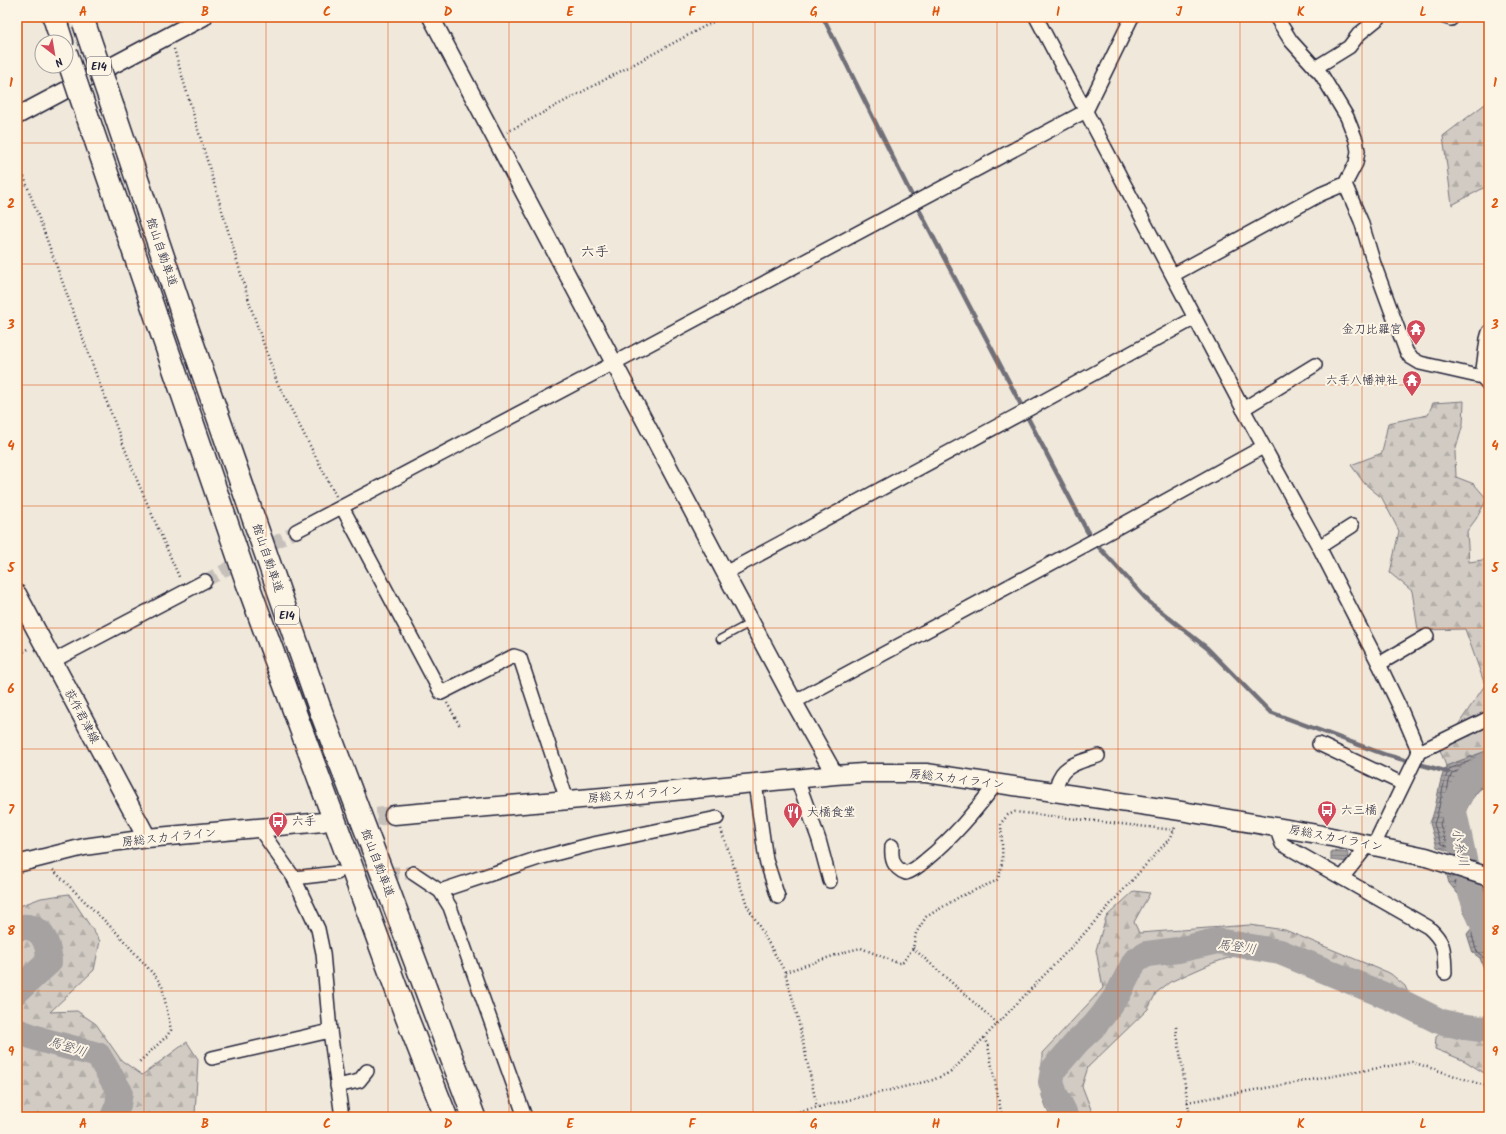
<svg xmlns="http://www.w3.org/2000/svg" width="1506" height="1134" font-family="Kalam,'Klee One',sans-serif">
<defs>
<pattern id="forest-firs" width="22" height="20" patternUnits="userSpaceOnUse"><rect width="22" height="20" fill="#d1cbc3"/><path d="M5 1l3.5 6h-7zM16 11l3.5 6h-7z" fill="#b3aea8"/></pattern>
<pattern id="water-rules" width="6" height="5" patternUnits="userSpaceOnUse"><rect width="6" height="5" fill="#a6a2a2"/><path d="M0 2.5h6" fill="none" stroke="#878485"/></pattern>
</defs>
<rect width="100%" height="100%" fill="#efe8db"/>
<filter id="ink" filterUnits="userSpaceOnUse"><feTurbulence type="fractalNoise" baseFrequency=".025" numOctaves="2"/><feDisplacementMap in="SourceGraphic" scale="8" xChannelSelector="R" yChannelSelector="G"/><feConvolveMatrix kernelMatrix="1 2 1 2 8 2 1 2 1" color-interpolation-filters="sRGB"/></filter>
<g filter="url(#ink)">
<g fill="url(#forest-firs)" stroke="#7a767f">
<path d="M1489,101V185L1452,205L1443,136Z"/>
<path d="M1464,401L1463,424L1455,452L1456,477L1474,484L1487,499L1476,519L1467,531L1469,562L1489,559V750L1446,766L1440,750L1460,736L1458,725L1485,685L1465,629L1418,630L1412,591L1390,573L1399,531L1382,498L1364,483L1351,465L1382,453L1388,423L1428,415L1433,403Z"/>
<path d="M1134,891L1150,893L1134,922L1139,933L1250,925L1285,930L1391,974L1405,986L1411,1000L1330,962L1265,946L1213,963L1170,982L1156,993L1148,1009L1088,1067L1082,1086L1094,1117H1050L1042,1096V1053L1103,988L1096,950L1106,917Z"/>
<path d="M69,894L100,941L94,970L50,1012L77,1011L96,1024L121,1060L142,1075L187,1042L198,1059L195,1115L200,1117H17V907L41,898Z"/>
<path d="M1445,1029L1469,1038L1489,1029V1076L1465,1061L1435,1049L1436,1037Z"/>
</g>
<g fill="url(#water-rules)" stroke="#716f79">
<path d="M1489,750V784L1479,790L1472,799L1466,810V819L1469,824V840L1475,860L1437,847L1430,823C1438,805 1437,785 1446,766Z"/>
<path d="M1331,851L1348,853L1347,862L1331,860Z"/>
<path d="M1446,872L1489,888V982L1480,958L1473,953L1467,934L1472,928L1463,910V900L1449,883Z"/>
</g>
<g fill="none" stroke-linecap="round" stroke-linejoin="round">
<g stroke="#575564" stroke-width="1">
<path d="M1489,754L1449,769C1441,787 1441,806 1434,824L1441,844L1465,852H1468L1465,840V825L1462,819V808L1468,797L1476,788L1486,781H1489"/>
<path d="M1489,759L1452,773L1449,781L1443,816L1440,824L1445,840L1458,845L1460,844C1460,839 1461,831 1460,825C1458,820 1457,816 1457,810C1458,797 1476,776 1489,776"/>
<path d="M1473,772L1475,773L1474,775L1467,781L1456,797H1453L1455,783L1457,778Z"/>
<path d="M1489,891L1457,881L1454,882L1466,898L1467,909L1475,926L1472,935L1476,950L1483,956L1489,971"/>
<path d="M1489,896L1472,891L1470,893L1472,899V908L1481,926C1480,930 1478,933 1477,936C1476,945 1486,950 1489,958"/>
<path d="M1489,902L1479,901L1478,906C1480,912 1486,919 1487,926C1487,935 1481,940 1489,947"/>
</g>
<path stroke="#716f79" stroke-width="4.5" d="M823,17L915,202L1087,531L1096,544L1149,602L1207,648L1270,712L1386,755L1448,772"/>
<g stroke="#a6a2a2" stroke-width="26">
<path d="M1489,764L1469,778L1453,807L1471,893L1489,940"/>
<path d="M17,928C40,922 49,941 49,962L17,991"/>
<path d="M17,1031L42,1040L98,1055L120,1092L118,1105L113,1117"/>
<path d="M1065,1117L1064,1112L1055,1094L1051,1082L1053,1070L1077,1042L1093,1027L1103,1015L1118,994L1135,961L1147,954L1178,950L1217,941L1280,952L1403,1003L1439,1021L1459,1026L1481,1029L1489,1028"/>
</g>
<g stroke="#c6c0bb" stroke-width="13" stroke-dasharray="13 6" stroke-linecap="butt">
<path d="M205,581L296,531"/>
<path d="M348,873H413"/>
</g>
<path stroke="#c6c0bb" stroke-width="18" stroke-dasharray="18 9" stroke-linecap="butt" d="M323,822L394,815"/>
<defs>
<path id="service" d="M720,639L750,623"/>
<g id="minor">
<path d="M1036,17L1243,409L1319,547L1379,664L1401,710L1419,752L1374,845"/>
<path d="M1276,17L1291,41L1321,74L1347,117L1356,140L1358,151L1356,163L1345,184L1361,221L1374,264L1406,351L1410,357L1420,363L1482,377L1489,385"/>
<path d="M1445,17L1451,19"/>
<path d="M1315,68L1349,47L1359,34L1380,17"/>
<path d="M1173,275L1321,194L1345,184"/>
<path d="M1482,377L1487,339L1489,332"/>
<path d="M1243,409L1315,365"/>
<path d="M342,507L441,693L514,656L520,658L567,800"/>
<path d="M296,531L614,363L1086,111L1132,17"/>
<path d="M1319,547L1352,526"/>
<path d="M725,573L1029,409L1195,318"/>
<path d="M53,661L205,581"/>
<path d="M1379,664L1427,636"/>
<path d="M794,702L1091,542L1263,447"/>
<path d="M1319,744L1403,784"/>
<path d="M1419,752L1489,718"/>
<path d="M797,779L819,840L830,881"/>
<path d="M755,783L766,860L778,897"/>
<path d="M1056,792C1057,787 1057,781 1060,777C1066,764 1086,760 1098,756"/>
<path d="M259,828L294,878L318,929L323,953L330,1031L342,1117"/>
<path d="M1281,828L1279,836L1282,844L1428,927C1446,943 1444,951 1445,973"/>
<path d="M892,846C891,859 893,868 906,873C915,870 920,865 927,859C953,838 975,811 996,784"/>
<path d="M413,873L440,891L450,907L525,1117"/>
<path d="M294,878L337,873"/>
<path d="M1342,878L1369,844"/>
<path d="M440,891L539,858L593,844L717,818"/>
<path d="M212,1058L330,1031"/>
<path d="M337,1086L359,1081L367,1071"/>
</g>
<g id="tertiary">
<path d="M431,17L725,573L794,702L835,775"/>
<path d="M17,116L204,17"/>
<path d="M17,864L84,847L147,838"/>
</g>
<g id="secondary">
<path d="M17,594L147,838L323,822"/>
<path d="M394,815L674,791L835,775L863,773H926L1181,811L1317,834L1426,857L1489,877"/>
</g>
<g id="motorway">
<path d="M54,17L62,42"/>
<path d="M113,108L184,319L320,709L474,1117"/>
<path d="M87,115L247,582L407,1018L446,1117"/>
</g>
</defs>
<use href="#service" stroke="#22223b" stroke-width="9"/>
<use href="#minor" stroke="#22223b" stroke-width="16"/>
<use href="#tertiary" stroke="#22223b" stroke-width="19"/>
<use href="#secondary" stroke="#22223b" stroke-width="21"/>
<use href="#motorway" stroke="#22223b" stroke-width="25"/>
<g stroke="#22223b" stroke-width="2.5" stroke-dasharray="1 3" stroke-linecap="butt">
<path d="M174,49L251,308L277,382L336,496"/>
<path d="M507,132L722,17"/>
<path d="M17,158L99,382L137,480L180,579"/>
<path d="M17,656L30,648"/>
<path d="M447,703L460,726"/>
<path d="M721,829L747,905L785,972L797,1015L817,1107"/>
<path d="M53,870L117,933L156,977L162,986L171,1030L167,1036L138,1063"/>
<path d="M913,948L998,1024"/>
<path d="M785,972L848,951L861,948L898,963L903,962L913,948L916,933L926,917L961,896L996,881C1006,869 1001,839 1001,823L1008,815L1015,812L1174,830"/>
<path d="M1176,1027L1190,1117"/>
<path d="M984,1038L988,1046L1002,1117"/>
<path d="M1187,1102L1412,1062L1486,1086L1489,1089"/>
<path d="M776,1117L933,1080L951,1072L1081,937L1171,837L1176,825"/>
</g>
<use href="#service" stroke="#fcf5e5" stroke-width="6"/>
<use href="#minor" stroke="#fcf5e5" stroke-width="13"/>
<use href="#tertiary" stroke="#fcf5e5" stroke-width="16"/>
<use href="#secondary" stroke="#fcf5e5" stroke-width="18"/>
<use href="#motorway" stroke="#fcf5e5" stroke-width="22"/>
<defs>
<g id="motorway-bridge">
<path d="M84,23L113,108"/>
<path d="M66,53L87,115"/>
</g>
</defs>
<use href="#motorway-bridge" stroke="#22223b" stroke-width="25" stroke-linecap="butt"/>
<use href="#motorway-bridge" stroke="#fcf5e5" stroke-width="22"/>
</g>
</g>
<path fill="none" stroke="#de560e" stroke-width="1" stroke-opacity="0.55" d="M144,17V1117M266,17V1117M388,17V1117M509,17V1117M631,17V1117M753,17V1117M875,17V1117M997,17V1117M1118,17V1117M1240,17V1117M1362,17V1117M17,143H1489M17,264H1489M17,385H1489M17,506H1489M17,628H1489M17,749H1489M17,870H1489M17,991H1489"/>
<defs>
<symbol id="temple-pin" viewBox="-11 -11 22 30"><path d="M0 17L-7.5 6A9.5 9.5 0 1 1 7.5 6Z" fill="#d1495b" stroke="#fcf5e5"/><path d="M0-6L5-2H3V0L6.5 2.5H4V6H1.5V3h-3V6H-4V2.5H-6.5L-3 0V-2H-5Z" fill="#fff"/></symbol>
<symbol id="bus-pin" viewBox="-11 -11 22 30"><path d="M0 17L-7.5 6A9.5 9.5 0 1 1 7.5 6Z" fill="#d1495b" stroke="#fcf5e5"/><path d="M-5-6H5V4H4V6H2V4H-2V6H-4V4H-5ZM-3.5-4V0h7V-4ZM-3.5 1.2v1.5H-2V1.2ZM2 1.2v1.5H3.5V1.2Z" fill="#fff"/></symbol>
<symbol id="restaurant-pin" viewBox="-11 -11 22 30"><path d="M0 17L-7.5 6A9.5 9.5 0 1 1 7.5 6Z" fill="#d1495b" stroke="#fcf5e5"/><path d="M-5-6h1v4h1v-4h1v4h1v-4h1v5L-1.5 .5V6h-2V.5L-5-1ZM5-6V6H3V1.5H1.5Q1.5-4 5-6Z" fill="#fff"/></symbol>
</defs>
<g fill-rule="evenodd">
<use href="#temple-pin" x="1405" y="318" width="22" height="30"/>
<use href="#temple-pin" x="1401" y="369" width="22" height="30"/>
<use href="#bus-pin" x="1316" y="799" width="22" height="30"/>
<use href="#restaurant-pin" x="782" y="801" width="22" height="30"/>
<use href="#bus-pin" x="267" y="810" width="22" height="30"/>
</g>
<g text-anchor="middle" stroke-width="4" stroke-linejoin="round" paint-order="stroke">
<g fill="#fcf5e5" stroke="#63616e" stroke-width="1">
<rect x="87" y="57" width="24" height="18" rx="3"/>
<rect x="275" y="606" width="24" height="18" rx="3"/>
</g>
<g font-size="11" font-weight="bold" fill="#22223b">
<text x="99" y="70">E14</text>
<text x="287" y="619">E14</text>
</g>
<g font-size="12" fill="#22223b" stroke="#fcf5e5">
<text transform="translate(162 252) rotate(71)" y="4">館山自動車道</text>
<text transform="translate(268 558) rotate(71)" y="4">館山自動車道</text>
<text transform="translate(82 716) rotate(62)" y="4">荻作君津線</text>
<text transform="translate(957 779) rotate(7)" y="4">房総スカイライン</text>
<text transform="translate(635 794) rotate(-5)" y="4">房総スカイライン</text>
<text transform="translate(169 837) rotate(-6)" y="4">房総スカイライン</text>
<text transform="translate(1336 838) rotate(11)" y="4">房総スカイライン</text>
<text transform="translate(378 863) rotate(69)" y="4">館山自動車道</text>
</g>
<g font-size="12" fill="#22223b" stroke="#fcf5e5" text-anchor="start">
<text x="1402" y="333" text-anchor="end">金刀比羅宮</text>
<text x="1398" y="384" text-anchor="end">六手八幡神社</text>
<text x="1341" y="814">六三橋</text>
<text x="807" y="816">大橋食堂</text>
<text x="292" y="825">六手</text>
</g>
<g font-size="13" font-style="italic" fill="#575564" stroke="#fcf5e5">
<text transform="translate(1461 847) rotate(78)" y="5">小糸川</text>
<text transform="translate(1237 946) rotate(8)" y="5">馬登川</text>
<text transform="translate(68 1046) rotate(17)" y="5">馬登川</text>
</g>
<g font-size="14" fill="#22223b" stroke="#fcf5e5">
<text x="595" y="256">六手</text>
</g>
</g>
<rect width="1506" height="1134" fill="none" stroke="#fcf5e5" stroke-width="44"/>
<g transform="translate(54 54) rotate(149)"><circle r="19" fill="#fcf5e5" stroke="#a5a1a1"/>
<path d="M0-3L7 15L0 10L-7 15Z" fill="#d1495b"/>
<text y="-6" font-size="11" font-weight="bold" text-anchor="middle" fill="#22223b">N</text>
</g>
<rect x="22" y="22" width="1462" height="1090" fill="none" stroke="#de560e" stroke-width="1.5"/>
<g font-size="13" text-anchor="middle" font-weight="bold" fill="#de560e">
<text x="83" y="16">A</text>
<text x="205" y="16">B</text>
<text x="327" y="16">C</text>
<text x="448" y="16">D</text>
<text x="570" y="16">E</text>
<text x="692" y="16">F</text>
<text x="814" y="16">G</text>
<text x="936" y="16">H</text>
<text x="1058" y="16">I</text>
<text x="1179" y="16">J</text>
<text x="1301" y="16">K</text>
<text x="1423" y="16">L</text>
<text x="11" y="87">1</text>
<text x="1495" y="87">1</text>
<text x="11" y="208">2</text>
<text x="1495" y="208">2</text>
<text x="11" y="329">3</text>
<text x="1495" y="329">3</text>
<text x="11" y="450">4</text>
<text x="1495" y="450">4</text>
<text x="11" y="572">5</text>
<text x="1495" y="572">5</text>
<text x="11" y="693">6</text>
<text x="1495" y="693">6</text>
<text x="11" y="814">7</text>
<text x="1495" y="814">7</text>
<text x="11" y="935">8</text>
<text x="1495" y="935">8</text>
<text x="11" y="1056">9</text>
<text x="1495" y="1056">9</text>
<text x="83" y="1128">A</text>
<text x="205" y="1128">B</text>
<text x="327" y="1128">C</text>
<text x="448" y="1128">D</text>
<text x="570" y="1128">E</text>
<text x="692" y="1128">F</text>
<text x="814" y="1128">G</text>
<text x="936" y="1128">H</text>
<text x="1058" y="1128">I</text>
<text x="1179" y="1128">J</text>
<text x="1301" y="1128">K</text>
<text x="1423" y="1128">L</text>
</g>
</svg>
